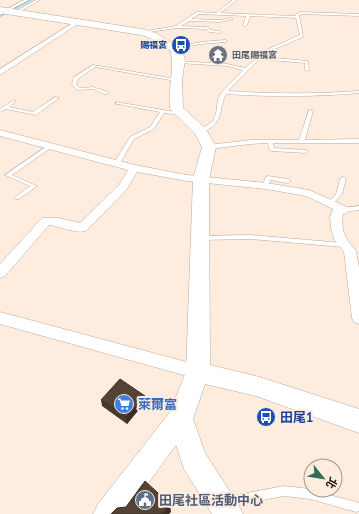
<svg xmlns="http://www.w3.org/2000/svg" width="359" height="514" font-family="'PT Sans','Noto Sans TC',sans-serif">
<rect width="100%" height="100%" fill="#feecdf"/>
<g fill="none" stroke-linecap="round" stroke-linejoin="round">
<path stroke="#91dde2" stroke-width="2" d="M0,16L31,0"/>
<defs>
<g id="lane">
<path d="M24,0H29L0,15V13Z"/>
<path d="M36,0H40L16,14L13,13Z"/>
<path d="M233,0H237L220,13L295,16L296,14L301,12L359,14V16L302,14L299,15L303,37L268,52L263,57L308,61L309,71L305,70V63L260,59L248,70L228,91C272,94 315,94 359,91V93C314,97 271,97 226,94C218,109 225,119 208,130C205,132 203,133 199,133V131L213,121L216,113L218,99L222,92L243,70L227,66L179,63H178V61L227,64L245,68L266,50L300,35L296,18L250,16L247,25L245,26L243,25L246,16L199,14L191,19L220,20L231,18L233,19L220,22L189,21L181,26L207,27L211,30L220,31V33H219L209,32L206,29L177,28L142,33L140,32L176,26L197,12L216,13Z"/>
<path d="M225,40H226V42L200,44L175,49L173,48L200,42Z"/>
<path d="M93,65L176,79L178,80L176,81L95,67L78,79L76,84L80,88L93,87L108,92V94H104L93,89L77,90L72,84L74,77Z"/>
<path d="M55,97L59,98L36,115L6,109L0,112V109L14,100L16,101L9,107L33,112Z"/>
<path d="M116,102L181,113L183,114L181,115L164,113L154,129L134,139L120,163L117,165L114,163L130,137L150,127L160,112L118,104H116Z"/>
<path d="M309,110L313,111L305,140L359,139V143H273L274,148L307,150L308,151L305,153L272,151L269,149L268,143L250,144L209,149L206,147L209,145L250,140H299Z"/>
<path d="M50,144L52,145V147L12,175L37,186L19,199H15L14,198L15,197L30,186L5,175Z"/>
<path d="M268,176L288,179L291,181L288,183L270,180L268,187H264L263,186L265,178Z"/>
<path d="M343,177L346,179L342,194L332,205H328L327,204L328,203L336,194L340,179Z"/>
<path d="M359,206V210L343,212L340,210L343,208Z"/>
<path d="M251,235L343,243L346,245L343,247L251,239L200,240L197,238L200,236Z"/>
<path d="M284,486L310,489L311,490L356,502L359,503V511L356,512L310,499L284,496L226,507L222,506L221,502L222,498L226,497Z"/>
</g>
<g id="street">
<path d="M76,21L81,22L0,75V69Z"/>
<path d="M0,130L135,165L187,175L266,183L309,190L347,207L349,210L347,213L343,214L342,223L344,234L348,241L356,251L359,268V324L354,322L352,318L344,252L334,239L331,228L330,217L333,209L306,196L266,189L187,181L137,172L127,189L86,231C76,234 60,226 49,225L5,276L0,278V264L42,218H59L80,223L119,185L128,170L0,136Z"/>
<path d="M0,312L198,365L204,367L206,372L204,377L198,379L0,324Z"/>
</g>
<path id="secondary" d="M0,7L142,29L156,33L180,48L185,59L182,80L183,108L206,129L216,147L209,179L210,365L256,376L359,409V433L256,396L205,384L193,419L205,453L238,504L243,514H212L184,469L176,445L126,514H93L98,504L170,412L186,372L193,179L202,147L195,134L170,109C167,89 176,68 170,50L148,37L141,35L0,13Z"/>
</defs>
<use href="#lane" stroke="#bda898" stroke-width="1"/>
<use href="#street" stroke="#bda898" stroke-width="1"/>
<use href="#secondary" stroke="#bda898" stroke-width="1"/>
<use href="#lane" fill="#fff" fill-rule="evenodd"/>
<use href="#street" fill="#fff" fill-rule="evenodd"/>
<use href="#secondary" fill="#fff" fill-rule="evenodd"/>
</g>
<path fill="#483a2e" d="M101,400L145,402L127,424L102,406Z"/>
<g fill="#3b2f25">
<path d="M145,396V402L127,424L126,417Z"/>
<path d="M170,504L171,512L169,514H162Z"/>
</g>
<g fill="#544335" stroke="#3b2f25">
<path d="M120,379L145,396L126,417L101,400Z"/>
<path d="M145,481L170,504L162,514H111L117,508L126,507Z"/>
</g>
<defs>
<symbol id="bus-disc" viewBox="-11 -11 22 22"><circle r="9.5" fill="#1a4fb4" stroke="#feecdf"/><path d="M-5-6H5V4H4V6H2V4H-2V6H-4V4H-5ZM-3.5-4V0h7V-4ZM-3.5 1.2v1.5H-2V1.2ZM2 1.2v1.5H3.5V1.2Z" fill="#fff"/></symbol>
<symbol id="temple-disc" viewBox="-11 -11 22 22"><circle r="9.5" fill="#6b7280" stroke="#feecdf"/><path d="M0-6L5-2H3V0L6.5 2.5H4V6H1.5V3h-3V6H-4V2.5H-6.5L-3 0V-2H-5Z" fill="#fff"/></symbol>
<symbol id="supermarket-disc" viewBox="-11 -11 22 22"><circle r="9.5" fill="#3f7fe0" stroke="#feecdf"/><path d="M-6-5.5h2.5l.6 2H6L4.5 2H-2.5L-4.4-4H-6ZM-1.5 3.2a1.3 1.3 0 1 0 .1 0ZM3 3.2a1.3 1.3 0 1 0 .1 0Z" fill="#fff"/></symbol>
<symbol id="civic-disc" viewBox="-11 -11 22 22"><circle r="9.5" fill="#5c6f8a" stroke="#feecdf"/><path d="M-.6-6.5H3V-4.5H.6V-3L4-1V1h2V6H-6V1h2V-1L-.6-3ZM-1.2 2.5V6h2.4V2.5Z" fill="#fff"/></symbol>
</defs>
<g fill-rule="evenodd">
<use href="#bus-disc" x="170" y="34" width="22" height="22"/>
<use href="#temple-disc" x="207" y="44" width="22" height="22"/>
<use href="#supermarket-disc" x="113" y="393" width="22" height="22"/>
<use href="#bus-disc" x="255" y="406" width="22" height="22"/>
<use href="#civic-disc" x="134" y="489" width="22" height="22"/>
</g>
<g text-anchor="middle" stroke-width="4" stroke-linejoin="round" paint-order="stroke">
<g font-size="9" font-weight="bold" fill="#164399" stroke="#feecdf" text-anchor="end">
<text x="167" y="48">賜福宮</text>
</g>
<g font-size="9" font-weight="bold" fill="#5b616d" stroke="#feecdf" text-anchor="start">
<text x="232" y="58">田尾賜福宮</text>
</g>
<g font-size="13" font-weight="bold" fill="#366cbe" stroke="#feecdf" text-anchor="start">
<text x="138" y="409">萊爾富</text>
</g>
<g font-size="13" font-weight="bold" fill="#164399" stroke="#feecdf" text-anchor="start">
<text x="280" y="422">田尾1</text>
</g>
<g font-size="13" font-weight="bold" fill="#4e5e75" stroke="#feecdf" text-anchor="start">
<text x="159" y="505">田尾社區活動中心</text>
</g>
</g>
<g transform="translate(323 478) rotate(120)"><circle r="19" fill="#feecdf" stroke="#a4968c"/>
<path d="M0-3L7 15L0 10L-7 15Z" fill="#306d59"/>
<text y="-6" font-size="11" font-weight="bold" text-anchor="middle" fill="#1d1510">北</text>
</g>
</svg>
